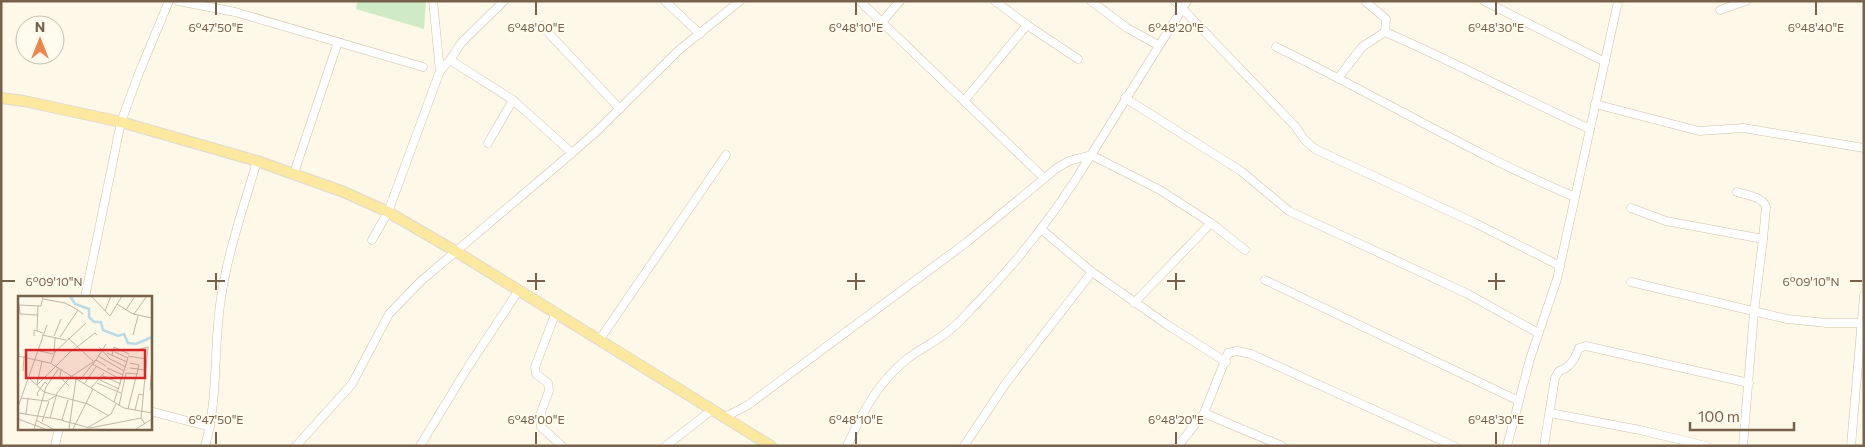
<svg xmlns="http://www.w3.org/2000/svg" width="1865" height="447" font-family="Commissioner,sans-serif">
<rect width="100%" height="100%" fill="#fdf8e7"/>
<path fill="#ceebc5" d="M357,1H426L424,29L356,9Z"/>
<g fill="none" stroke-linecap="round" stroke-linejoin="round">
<defs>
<g id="minor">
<path d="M178,1L235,12L423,67"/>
<path d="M433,1L440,71"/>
<path d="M665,1L700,34"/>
<path d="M860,1L1044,178"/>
<path d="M1091,1L1127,28L1158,45"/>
<path d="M1175,1L1295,126L1304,139L1315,149L1475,223L1560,266"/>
<path d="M1484,1L1605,62"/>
<path d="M1720,10L1746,1"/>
<path d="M882,22L900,1"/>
<path d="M1027,25L1078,59"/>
<path d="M542,26L620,109"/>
<path d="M1385,32C1455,62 1521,98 1590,129L1557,279L1530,359L1507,446"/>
<path d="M1276,47C1376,95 1472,154 1575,197"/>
<path d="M450,60L513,100L572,153"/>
<path d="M1339,77L1362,47L1385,32L1386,19L1365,1"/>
<path d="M1125,98L1241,171L1289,211L1468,294L1538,333"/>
<path d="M964,101L1027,25L995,1"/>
<path d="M1595,104L1699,131L1743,128L1864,148"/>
<path d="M1590,129L1617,6"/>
<path d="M488,143L513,100"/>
<path d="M294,173L338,42"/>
<path d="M1737,192C1747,195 1763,197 1766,207L1763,239"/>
<path d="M1631,208L1666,221L1763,239L1754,312L1743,446"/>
<path d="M1041,229L1092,272L1166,324L1226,362"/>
<path d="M372,240L388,212L440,71L450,60L461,43L504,1"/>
<path d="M1265,280L1519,401"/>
<path d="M1631,282L1787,319L1827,323H1861"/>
<path d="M85,297L121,122L139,73L169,1"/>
<path d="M1134,303L1211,223"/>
<path d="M556,312L535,367L536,374L548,383L549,391L541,412V427L562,446"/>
<path d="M600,339L726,155"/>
<path d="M150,411L210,427"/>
<path d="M1204,413L1282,446"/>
<path d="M1550,413L1640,430L1706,446"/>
<path d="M725,417L748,405L967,242L1057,168L1069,161L1091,155L1187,1"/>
<path d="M55,446L59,428"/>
<path d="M205,446C219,397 213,347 221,298C228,251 244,206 257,161"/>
<path d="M296,446L352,384L389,314L421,281L572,153L597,131L679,50L740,1"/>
<path d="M420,446L468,367L519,290"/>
<path d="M666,446L713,409"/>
<path d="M847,446C862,413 878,382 907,359C921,348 938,341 951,329C961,321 969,311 978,302C1021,258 1059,208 1091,155L1160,190L1211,223L1245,250"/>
<path d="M964,446L1006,383L1092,272"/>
<path d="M1178,446L1204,413L1228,353L1237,351L1251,354L1454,446"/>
<path d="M1544,446L1555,378L1559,371C1570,368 1575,359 1579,348L1586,346L1749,383"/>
<path d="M1851,446L1864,295"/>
</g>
<path id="major" d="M1,98L24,101L121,122L257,161L344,192L388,212L455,251L771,446"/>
</defs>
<use href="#minor" stroke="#cfc1ac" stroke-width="9"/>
<use href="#major" stroke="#dfd9d4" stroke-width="12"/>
<use href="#minor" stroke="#fff" stroke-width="8"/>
<use href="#major" stroke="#fce89f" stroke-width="10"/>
</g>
<path fill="none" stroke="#78614a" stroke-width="2" d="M216,2V15M536,2V15M856,2V15M1176,2V15M1496,2V15M1816,2V15M216,273V290M536,273V290M856,273V290M1176,273V290M1496,273V290M2,281H15M207,281H225M527,281H545M847,281H865M1167,281H1185M1488,281H1505M1850,281H1862M216,432V444M536,432V444M856,432V444M1176,432V444M1496,432V444"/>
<g transform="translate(18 296)">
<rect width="134" height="134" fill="#fdf8e7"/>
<path fill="none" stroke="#bbdae7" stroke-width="2.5" d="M52,0L57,8L71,13V21L76,26H83L85,34L100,40L106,38L110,47L118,48L134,41"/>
<path fill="none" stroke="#c4b7a3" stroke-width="1" d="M73,0L92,20L104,0M25,3L47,7L60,14M99,8L115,18L134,22M0,9L23,10L25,0M1,9L2,18L19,19M108,14L117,0M87,15L93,0M116,18L129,0M19,35L20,10M24,39L48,44M115,39L120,20M16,40V34L25,37M36,40L43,23M42,41L60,14L65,18M50,42L75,65M81,51L92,63L108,71M18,54L35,58M118,54L130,51L123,122M89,57L109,66M36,58L37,41M94,59L96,51L111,58M0,60L32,67L106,112L134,117M80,60L106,75M110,60L128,63M33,67L37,56L68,27M74,68L104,84M89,72L105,79M112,72L127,74M43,74L42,81L51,90M5,75L6,60M54,80L78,64L88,48M85,80L103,88M11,82L26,96L70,108L91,120M82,84L101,93M61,85L78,64L88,70M79,87L103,97M19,88L24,65M66,88L78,71M19,89L51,57L77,37L79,39M73,92L86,77M132,94L134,70M20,100L19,97L27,86L30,89M3,102L29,105L37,100M96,106L110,62L97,56M101,110L108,77L120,78M0,111L29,29M110,113L121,69L112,67M117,114L121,98L125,99M0,117L39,123L72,132L123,122L127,128M8,118L10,102M32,122L39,97L53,80M0,123L27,133M18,124L35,133M44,124L50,104M24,126L31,105M69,132L93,118L98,108M16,133L28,91L41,72M51,133L58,83M55,133L75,93M118,133L134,123"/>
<path fill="#d62828" fill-opacity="0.15" stroke="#d62828" stroke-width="2.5" d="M8,54H127V82H8Z"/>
<rect width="134" height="134" fill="none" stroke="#78614a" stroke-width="2.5"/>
</g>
<g font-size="12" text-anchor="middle" fill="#78614a" stroke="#fffbee" stroke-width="4" stroke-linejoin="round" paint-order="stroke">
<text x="216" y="32">6°47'50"E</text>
<text x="536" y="32">6°48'00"E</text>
<text x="856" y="32">6°48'10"E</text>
<text x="1176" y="32">6°48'20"E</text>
<text x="1496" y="32">6°48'30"E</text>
<text x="1816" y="32">6°48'40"E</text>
<text x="54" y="286">6°09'10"N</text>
<text x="1811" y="286">6°09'10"N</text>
<text x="216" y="424">6°47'50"E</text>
<text x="536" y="424">6°48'00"E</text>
<text x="856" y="424">6°48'10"E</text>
<text x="1176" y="424">6°48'20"E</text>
<text x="1496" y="424">6°48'30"E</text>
</g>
<rect width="1865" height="447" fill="none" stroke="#78614a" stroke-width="5"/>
<g transform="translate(40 40)"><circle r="24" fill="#fffbee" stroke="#c9bdac"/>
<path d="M0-4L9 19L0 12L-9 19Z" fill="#e9864a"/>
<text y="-8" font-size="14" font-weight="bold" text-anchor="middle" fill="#78614a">N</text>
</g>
<path d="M1690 422v8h104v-8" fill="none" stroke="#78614a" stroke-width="2.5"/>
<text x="1698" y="422" font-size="15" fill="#78614a" stroke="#fffbee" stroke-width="4" paint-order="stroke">100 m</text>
</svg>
